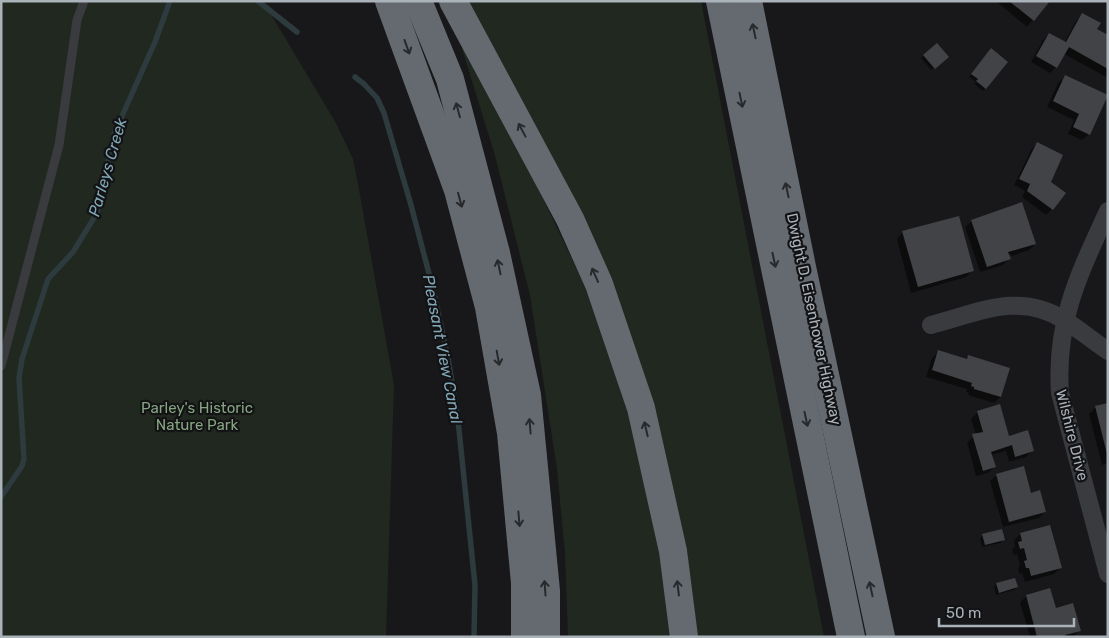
<svg xmlns="http://www.w3.org/2000/svg" width="1109" height="638" font-family="Rubik,sans-serif">
<rect width="100%" height="100%" fill="#18181a"/>
<g fill="#20281f">
<path d="M1,1H169V5L176,1H263L336,123L353,159L358,184L394,385L386,637H1Z"/>
<path d="M466,1H701L824,637H695L654,416Z"/>
<path d="M470,46L582,280L611,352L632,417L654,510L674,637H568L565,553L557,469L530,295L494,152L462,49Z"/>
</g>
<g fill="#0007">
<path d="M996,1H1048L1027,27Z"/>
<path d="M1083,15L1096,30L1108,36V78L1064,54L1056,67L1050,73L1031,62L1043,40L1049,34L1064,43L1076,21Z"/>
<path d="M937,45L944,60L931,70L921,58Z"/>
<path d="M988,53L985,88L983,91L974,84L976,82L969,77Z"/>
<path d="M1065,77L1089,134L1082,140L1068,134L1074,120L1047,107L1058,83Z"/>
<path d="M1037,143L1050,183L1052,209L1046,215L1022,197L1025,191L1014,185L1031,150Z"/>
<path d="M972,221L1035,244L1029,250L1012,256L1011,254L1008,255L1009,258L1003,265L980,272L965,227Z"/>
<path d="M903,232L972,271L966,277L911,293L897,239Z"/>
<path d="M939,351L965,360L968,356L1000,397L994,403L968,395L969,393L966,392L967,389L926,377L932,358Z"/>
<path d="M1108,404V463L1102,465L1089,414L1095,408Z"/>
<path d="M978,412L1009,437L1032,451L1026,457L1009,462L1006,451L991,455L994,467L988,473L976,476L967,442L976,435L971,419Z"/>
<path d="M997,475L1030,494L1045,512L1039,518L1003,527L990,481Z"/>
<path d="M1050,526L1061,567L1054,574L1025,582L1022,573L1019,574L1018,568L1020,566L1017,554L1014,555L1012,550L1015,547L1014,541L1020,534Z"/>
<path d="M983,535L1003,540L1000,543L982,547L980,538Z"/>
<path d="M996,584L1017,587L1014,590L996,595L994,587Z"/>
<path d="M1027,596L1055,610L1079,630L1073,637H1030L1020,602Z"/>
</g>
<g fill="none" stroke-linecap="round" stroke-linejoin="round">
<g stroke="#2d3a3e" stroke-width="5.5">
<path d="M258,1L297,32"/>
<path d="M355,77L364,84L377,98L384,113L411,205L432,285L448,358L458,420L475,585L474,637"/>
<path d="M1,497L22,466L24,459L19,378L22,359L48,279L73,252L97,213L114,134L155,42L170,1"/>
</g>
</g>
<g fill="#424347">
<path d="M1009,1H1050L1034,21Z"/>
<path d="M1082,13L1101,23L1097,29L1108,35V69L1069,47L1057,68L1036,56L1049,33L1066,42Z"/>
<path d="M937,43L949,57L935,69L923,55Z"/>
<path d="M991,48L1008,62L986,89L976,81L978,79L971,74Z"/>
<path d="M1065,75L1108,95L1090,135L1073,127L1079,114L1053,101Z"/>
<path d="M1037,142L1063,155L1051,182L1066,193L1053,210L1027,191L1030,184L1019,179Z"/>
<path d="M1022,202L1036,244L1008,252L1011,259L987,267L971,220Z"/>
<path d="M959,216L974,271L918,287L902,231Z"/>
<path d="M938,350L967,359L968,355L1010,368L1001,397L974,389V387L971,386L972,383L932,370Z"/>
<path d="M1108,403V454H1107L1095,406Z"/>
<path d="M1000,404L1009,436L1028,430L1034,451L1015,457L1012,445L991,452L996,467L983,471L972,434L983,432L977,411Z"/>
<path d="M1024,466L1031,493L1040,490L1046,512L1009,522L996,474Z"/>
<path d="M1050,525L1062,568L1031,576L1029,568H1026L1024,561L1027,560L1024,548L1020,549L1018,542L1022,541L1020,533Z"/>
<path d="M1002,529L1005,540L985,545L982,534Z"/>
<path d="M1015,578L1018,587L999,593L996,583Z"/>
<path d="M1050,588L1056,608L1073,603L1081,631L1065,635L1066,637H1037L1026,595Z"/>
</g>
<g fill="none" stroke-linecap="round" stroke-linejoin="round">
<path stroke="#393b3f" stroke-width="9" d="M1,366L59,145L77,20L84,1"/>
<g stroke="#393b3f" stroke-width="18">
<path d="M1108,211C1079,274 1055,322 1060,393L1108,574"/>
<path d="M931,325C978,313 1019,291 1064,320C1079,329 1093,341 1108,351"/>
</g>
<g stroke="#646a70" stroke-width="28">
<path d="M389,1L458,190L489,307L511,433L525,583V637"/>
<path d="M418,1L450,79L496,253L527,395L546,591V637"/>
<path d="M453,1L570,219L599,284L641,408L673,551L684,637"/>
<path d="M720,1L851,637"/>
<path d="M748,1L802,267L881,637"/>
</g>
</g>
<defs><path id="oneway-shaft" d="M-6 0H5M1.5-3L5.5 0L1.5 3" fill="none" stroke-width="1.6" stroke-linecap="round" stroke-linejoin="round" transform="scale(1.25)"/></defs>
<g stroke="#27292c">
<use href="#oneway-shaft" transform="translate(754 31) rotate(-102)"/>
<use href="#oneway-shaft" transform="translate(407 47) rotate(70)"/>
<use href="#oneway-shaft" transform="translate(741 100) rotate(78)"/>
<use href="#oneway-shaft" transform="translate(458 110) rotate(-105)"/>
<use href="#oneway-shaft" transform="translate(522 130) rotate(-118)"/>
<use href="#oneway-shaft" transform="translate(787 190) rotate(-102)"/>
<use href="#oneway-shaft" transform="translate(460 200) rotate(75)"/>
<use href="#oneway-shaft" transform="translate(774 260) rotate(78)"/>
<use href="#oneway-shaft" transform="translate(499 267) rotate(-102)"/>
<use href="#oneway-shaft" transform="translate(595 275) rotate(-114)"/>
<use href="#oneway-shaft" transform="translate(498 358) rotate(80)"/>
<use href="#oneway-shaft" transform="translate(806 419) rotate(78)"/>
<use href="#oneway-shaft" transform="translate(530 426) rotate(-95)"/>
<use href="#oneway-shaft" transform="translate(646 429) rotate(-103)"/>
<use href="#oneway-shaft" transform="translate(519 519) rotate(85)"/>
<use href="#oneway-shaft" transform="translate(545 588) rotate(-94)"/>
<use href="#oneway-shaft" transform="translate(678 588) rotate(-97)"/>
<use href="#oneway-shaft" transform="translate(871 589) rotate(-102)"/>
</g>
<g text-anchor="middle" stroke-width="4.5" stroke-linejoin="round" paint-order="stroke">
<g font-size="15" fill="#aab2ba" stroke="#131315">
<text transform="translate(814 319) rotate(78)" y="5">Dwight D. Eisenhower Highway</text>
<text transform="translate(1072 435) rotate(76)" y="5">Wilshire Drive</text>
</g>
<g font-size="15" fill="#85a581" stroke="#131315">
<text x="197" y="413">Parley's Historic<tspan x="197" dy="17">Nature Park</tspan></text>
</g>
<g font-size="16" font-style="italic" fill="#81a6b5" stroke="#131315">
<text transform="translate(107 167) rotate(-74)" y="6">Parleys Creek</text>
<text transform="translate(443 349) rotate(79)" y="6">Pleasant View Canal</text>
</g>
</g>
<rect width="1109" height="638" fill="none" stroke="#aab2ba" stroke-width="5"/>
<path d="M939 618v8h135v-8" fill="none" stroke="#aab2ba" stroke-width="2.5"/>
<text x="946" y="618" font-size="15" fill="#aab2ba" stroke="#131315" stroke-width="4" paint-order="stroke">50 m</text>
</svg>
